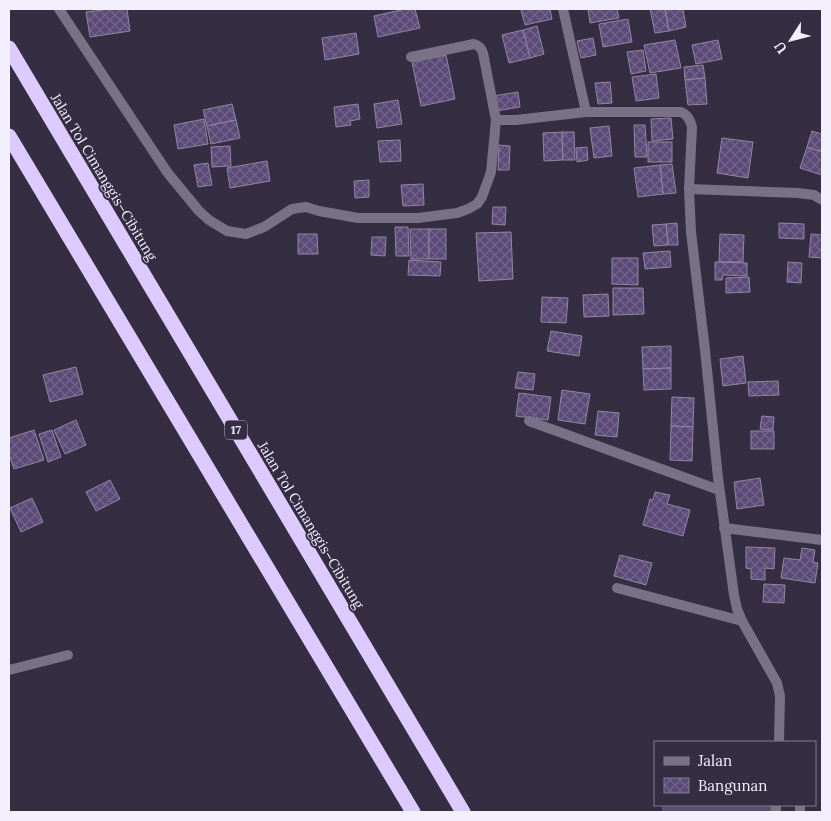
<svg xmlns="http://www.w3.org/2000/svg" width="831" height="821" font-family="Lora,serif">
<defs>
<pattern id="building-cross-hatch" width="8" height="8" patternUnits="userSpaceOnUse" patternTransform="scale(1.25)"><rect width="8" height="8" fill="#5b4a77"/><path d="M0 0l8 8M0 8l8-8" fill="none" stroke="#73648b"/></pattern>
</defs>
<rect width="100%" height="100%" fill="#352d42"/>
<path fill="#594f6c" d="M662,805H772L771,812H662Z"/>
<g fill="url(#building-cross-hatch)" stroke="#9087a0">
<path d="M110,9H127L130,31L90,37L86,12Z"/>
<path d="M405,9H415L420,28L378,37L374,16Z"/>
<path d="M527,9H550L552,19L525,25L521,10Z"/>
<path d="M588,9H617L619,18L590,23Z"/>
<path d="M650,9H665L669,31L655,33Z"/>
<path d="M665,9H683L686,27L669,31Z"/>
<path d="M628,19L632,42L603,47L599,24Z"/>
<path d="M537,26L544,54L530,58L523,30Z"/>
<path d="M523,30L530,58L509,63L502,35Z"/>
<path d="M356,33L359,54L325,60L322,38Z"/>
<path d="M593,38L596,55L581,58L577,41Z"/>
<path d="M675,40L681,68L650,73L644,45Z"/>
<path d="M718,40L722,59L696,64L692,45Z"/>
<path d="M643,50L646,71L631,74L627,52Z"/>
<path d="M446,55L455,99L421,106L412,62Z"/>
<path d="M703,65L705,78L685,80L684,67Z"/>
<path d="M656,74L659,98L636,101L632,77Z"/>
<path d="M705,78L707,104L688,105L685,80Z"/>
<path d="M610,82L612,103L598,104L595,83Z"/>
<path d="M518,92L520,107L496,111L493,96Z"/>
<path d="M398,100L402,124L377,128L374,104Z"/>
<path d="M232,104L236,120L207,126L203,110Z"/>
<path d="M358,104L360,119L350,121L351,125L336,127L334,107Z"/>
<path d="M671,118L673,139L652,141L651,119Z"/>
<path d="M204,119L208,144L178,149L174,125Z"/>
<path d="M236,120L240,138L211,144L207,126Z"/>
<path d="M634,125H645L647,157H635Z"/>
<path d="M609,126L612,156L594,158L590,128Z"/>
<path d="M812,131L822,134V152L807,147Z"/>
<path d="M562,132L563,160L544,161L543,133Z"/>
<path d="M562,132H574L575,160H563Z"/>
<path d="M722,138L753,142L748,178L717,173Z"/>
<path d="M400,140L401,161L380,162L378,141Z"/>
<rect x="648" y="142" width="24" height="20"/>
<path d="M499,145L510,146L509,170H498Z"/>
<path d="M230,146L231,166L212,167L211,147Z"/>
<path d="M587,147L588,160L577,162L576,148Z"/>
<path d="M807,147L822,152V175L800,168Z"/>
<path d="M267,161L270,181L230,188L227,168Z"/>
<path d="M208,163L212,185L198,187L194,165Z"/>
<path d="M672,164L676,193L663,194L660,165Z"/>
<path d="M660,165L663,194L638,197L634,168Z"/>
<path d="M369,180V197L355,198L354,181Z"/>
<path d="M423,184L424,205L403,206L401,185Z"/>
<path d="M493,207H506L505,225L492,224Z"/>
<path d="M677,223L678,245H668L666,224Z"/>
<path d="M779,223L804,224V239L779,238Z"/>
<path d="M666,224L668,245L654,246L652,225Z"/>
<path d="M395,227H408L409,256H396Z"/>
<path d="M410,229H429V259H411Z"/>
<rect x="429" y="229" width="17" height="30"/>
<path d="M511,232L513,279L479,281L476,233Z"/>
<path d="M298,234H317L318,254H298Z"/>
<path d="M720,234L744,235L743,262H719Z"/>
<path d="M811,234L822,235V258L809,257Z"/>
<path d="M372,237H386L385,256L371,255Z"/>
<path d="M670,251L671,267L645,269L643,253Z"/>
<path d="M612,258H638V285L612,284Z"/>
<path d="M409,260L441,262L440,276L408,275Z"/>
<path d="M715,262L747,263V276L723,275L722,280H715Z"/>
<path d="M788,262L802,263L801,283L787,282Z"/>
<path d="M749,277L750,292L726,293V278Z"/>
<path d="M613,288H643L644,314L613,315Z"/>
<path d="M608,294L609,316L584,317L583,295Z"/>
<path d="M542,297L568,298L566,323L541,322Z"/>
<path d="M551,331L582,336L579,356L547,351Z"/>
<path d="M671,346V368L643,369L642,347Z"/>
<path d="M743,356L746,383L723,386L720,359Z"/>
<path d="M76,367L83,394L50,402L43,375Z"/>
<path d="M671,368V389L644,390L643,369Z"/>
<path d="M518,372L535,374L533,390L515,388Z"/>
<path d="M778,381L779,395L749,396L748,382Z"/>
<path d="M562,390L590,394L585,424L558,420Z"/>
<path d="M519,393L551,397L548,420L516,416Z"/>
<path d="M672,397L694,398L693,427L671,426Z"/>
<path d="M598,411L619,413L617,437L595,435Z"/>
<path d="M762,416L774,417L773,430L760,429Z"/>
<path d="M76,420L86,445L65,454L54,430Z"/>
<path d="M671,426L693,427L692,461L670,460Z"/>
<path d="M34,430L44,460L14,469L9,454V438Z"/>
<path d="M52,430L61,457L48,462L39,434Z"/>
<rect x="751" y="431" width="23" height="18"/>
<path d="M760,478L764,505L737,509L734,482Z"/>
<path d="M110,480L120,499L96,511L86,492Z"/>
<path d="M655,492L670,495L667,504L690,510L683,536L643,525L650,499L653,500Z"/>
<path d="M32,498L43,522L21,532L10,508Z"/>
<path d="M746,547L775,548L774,569L765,568V580L751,579V569L746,568Z"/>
<path d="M802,548L815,550L813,562L818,563L815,583L781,578L784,558L800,560Z"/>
<path d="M620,555L652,563L646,585L614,576Z"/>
<path d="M764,584L785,585L784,603L763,602Z"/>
</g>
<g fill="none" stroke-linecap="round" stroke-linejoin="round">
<g stroke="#797287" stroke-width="10">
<path d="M59,9L167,172L199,211L209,220L227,231L246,234L264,227L292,209L306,207L319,211L358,218H418L457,213L468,209L477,204L482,197L491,172L496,120H516L586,112"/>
<path d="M563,9L586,112H681C688,115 690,120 692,127L689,189L691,232L705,350L718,478L734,595L737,609L742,621L777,683L780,696L779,742"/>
<path d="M411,57L474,44C480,46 481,48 483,53L496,120"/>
<path d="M689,189L798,193L814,195L822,200"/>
<path d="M529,421L719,490"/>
<path d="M724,528L822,540"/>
<path d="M617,588L742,621"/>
<path d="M9,670L68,655"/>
<path d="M776,812V805"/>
<path d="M800,812V805"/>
</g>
<g stroke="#ddcafe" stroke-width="15">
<path d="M9,48L463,812"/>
<path d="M9,136L413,812"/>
</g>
</g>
<g text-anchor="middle" stroke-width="4" stroke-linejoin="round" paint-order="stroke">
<rect fill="#352d42" stroke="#bbb5c5" stroke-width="1" x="225" y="420.5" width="22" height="19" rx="4"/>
<g font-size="12" font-weight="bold" fill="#f4effd">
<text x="236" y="434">17</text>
</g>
<g font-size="14" fill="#f4effd" stroke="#352d42">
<text transform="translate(104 177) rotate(59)" y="5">Jalan Tol Cimanggis–Cibitung</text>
<text transform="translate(311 525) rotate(59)" y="5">Jalan Tol Cimanggis–Cibitung</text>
</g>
</g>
<rect width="831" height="821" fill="none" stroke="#f4effd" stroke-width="20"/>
<rect x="654" y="741" width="162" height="65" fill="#352d42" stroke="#817b8d"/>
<rect x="664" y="757" width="25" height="8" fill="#797287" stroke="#817b8d"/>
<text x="698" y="766" font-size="15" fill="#f4effd">Jalan</text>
<rect x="664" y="778" width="25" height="15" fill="url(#building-cross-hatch)" stroke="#817b8d"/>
<text x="698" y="791" font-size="15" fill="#f4effd">Bangunan</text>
<g transform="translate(791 40) rotate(234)" stroke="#352d42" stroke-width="4" paint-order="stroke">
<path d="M0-4L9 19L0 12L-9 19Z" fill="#f4effd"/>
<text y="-8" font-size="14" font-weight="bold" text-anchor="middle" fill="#f4effd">U</text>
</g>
</svg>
